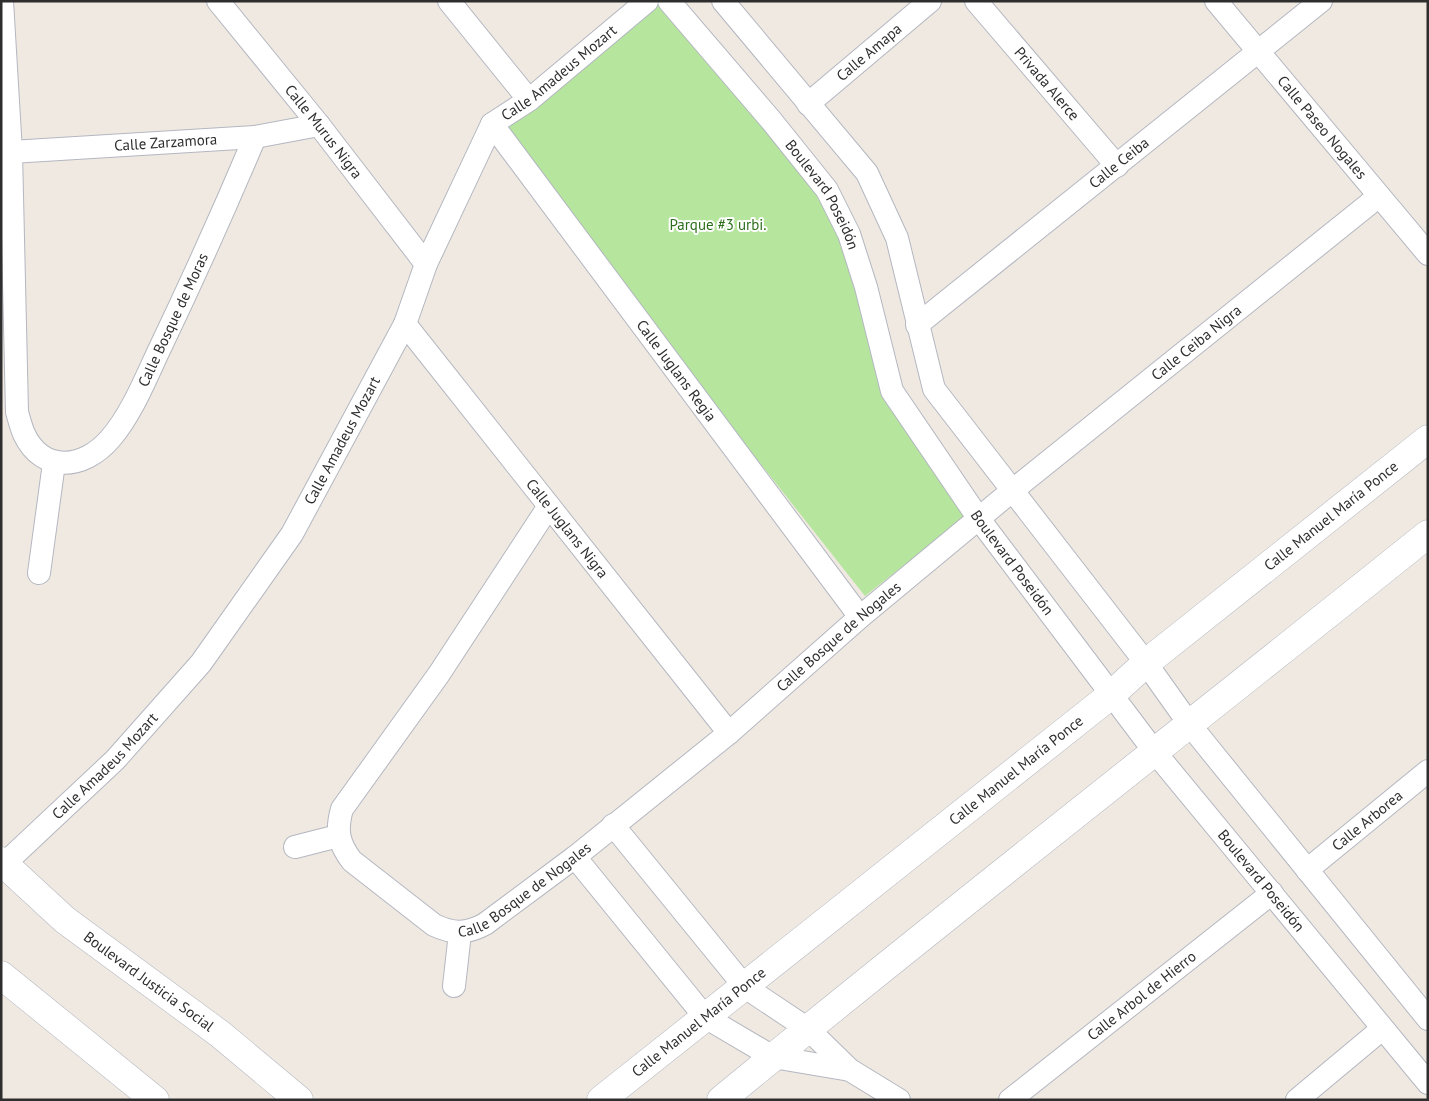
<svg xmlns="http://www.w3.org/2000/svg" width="1429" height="1101" font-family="'PT Sans',sans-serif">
<rect width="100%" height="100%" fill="#efe9e1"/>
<path fill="#b6e59e" d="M657,1H683L824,174L892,375L965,517L865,596L492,124Z"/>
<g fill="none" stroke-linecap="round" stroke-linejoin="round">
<defs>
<g id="minor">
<path id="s1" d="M2,1L11,152L17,412C19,419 21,427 24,434C43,474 84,469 110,439C132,414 147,375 161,346C194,277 225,208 255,137"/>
<path id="s2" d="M218,1L319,125L426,264"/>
<path d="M449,1L529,100"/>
<path id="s3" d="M669,1L770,119L827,190L849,234L866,287L892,391L979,519L1154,751L1428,1083"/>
<path d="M723,1L867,173L897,238L934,389L1146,663L1190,725L1428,1019"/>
<path id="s4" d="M976,1L1117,166"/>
<path id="s5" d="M1216,1L1428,254"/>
<path id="s6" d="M808,104L930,1"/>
<path id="s7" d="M492,124L860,617"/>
<path id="s8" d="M11,152L255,137L319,125"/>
<path id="s9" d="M405,324L729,733"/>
<path id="s10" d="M917,325L1321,1"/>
<path id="s11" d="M549,506L439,674L342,809C336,830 338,843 352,861L434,925C453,934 467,934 485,924L575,857L729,733L860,617L1013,490L1379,196"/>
<path d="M39,573L54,463"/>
<path d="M613,825L745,987L808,1029L850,1070L899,1100"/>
<path d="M295,847L338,836"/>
<path d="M575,857L705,1017L773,1057L850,1070"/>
<path id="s12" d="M1,867L115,760L201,663L292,534L405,324L426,264L492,124L529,100L647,1"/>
<path id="s13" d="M1307,870L1428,771"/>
<path d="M454,986L460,933"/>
<path id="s14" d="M1010,1100L1272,893"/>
<path d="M1297,1100L1382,1029"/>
</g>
<g id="tertiary">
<path id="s15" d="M1,861L65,920L220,1034L299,1100"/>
<path d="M1,975L155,1100"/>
<path id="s16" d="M601,1100L1111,695L1146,663L1428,439"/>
<path d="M721,1100C954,908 1193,723 1428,534"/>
</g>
</defs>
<use href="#minor" stroke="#b4b7c1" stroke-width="24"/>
<use href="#tertiary" stroke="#b4b7c1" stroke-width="29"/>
<use href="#minor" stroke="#fff" stroke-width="22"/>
<use href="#tertiary" stroke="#fff" stroke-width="28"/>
</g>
<g text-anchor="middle" stroke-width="4" stroke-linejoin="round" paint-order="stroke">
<g font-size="15" fill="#2e2e2e" stroke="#fff">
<text dy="5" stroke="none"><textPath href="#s6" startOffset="80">Calle Amapa</textPath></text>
<text dy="5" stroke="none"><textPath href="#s12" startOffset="985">Calle Amadeus Mozart</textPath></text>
<text dy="5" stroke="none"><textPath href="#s4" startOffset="109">Privada Alerce</textPath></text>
<text dy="5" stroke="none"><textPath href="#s5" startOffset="165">Calle Paseo Nogales</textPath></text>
<text dy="5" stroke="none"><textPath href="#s2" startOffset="168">Calle Murus Nigra</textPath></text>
<text dy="5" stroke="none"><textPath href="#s8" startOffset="155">Calle Zarzamora</textPath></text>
<text dy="5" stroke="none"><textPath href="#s10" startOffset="259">Calle Ceiba</textPath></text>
<text dy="5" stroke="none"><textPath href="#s3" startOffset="248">Boulevard Poseidón</textPath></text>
<text dy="5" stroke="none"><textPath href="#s1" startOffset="675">Calle Bosque de Moras</textPath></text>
<text dy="5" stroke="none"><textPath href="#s11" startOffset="1499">Calle Ceiba Nigra</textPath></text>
<text dy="5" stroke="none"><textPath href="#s7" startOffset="308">Calle Juglans Regia</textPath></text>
<text dy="5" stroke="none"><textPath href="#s12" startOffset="550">Calle Amadeus Mozart</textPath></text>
<text dy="5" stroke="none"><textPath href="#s16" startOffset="935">Calle Manuel María Ponce</textPath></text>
<text dy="5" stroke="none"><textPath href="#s9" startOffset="261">Calle Juglans Nigra</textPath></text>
<text dy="5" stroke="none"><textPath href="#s3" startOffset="668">Boulevard Poseidón</textPath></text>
<text dy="5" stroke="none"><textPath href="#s11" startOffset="1036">Calle Bosque de Nogales</textPath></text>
<text dy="5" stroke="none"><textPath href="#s12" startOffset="145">Calle Amadeus Mozart</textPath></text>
<text dy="5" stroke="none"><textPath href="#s16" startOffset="530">Calle Manuel María Ponce</textPath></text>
<text dy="5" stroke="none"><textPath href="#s13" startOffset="78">Calle Arborea</textPath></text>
<text dy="5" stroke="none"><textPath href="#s3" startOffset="1072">Boulevard Poseidón</textPath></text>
<text dy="5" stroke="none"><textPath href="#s11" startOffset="631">Calle Bosque de Nogales</textPath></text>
<text dy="5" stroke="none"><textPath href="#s15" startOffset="191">Boulevard Justicia Social</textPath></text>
<text dy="5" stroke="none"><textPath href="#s14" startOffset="168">Calle Arbol de Hierro</textPath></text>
<text dy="5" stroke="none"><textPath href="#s16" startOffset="125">Calle Manuel María Ponce</textPath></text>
</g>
<g font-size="15" fill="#2c6e1b" stroke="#fff">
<text x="718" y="230">Parque #3 urbi.</text>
</g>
</g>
<rect width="1429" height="1101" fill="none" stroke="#2e2e2e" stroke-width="5"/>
</svg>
